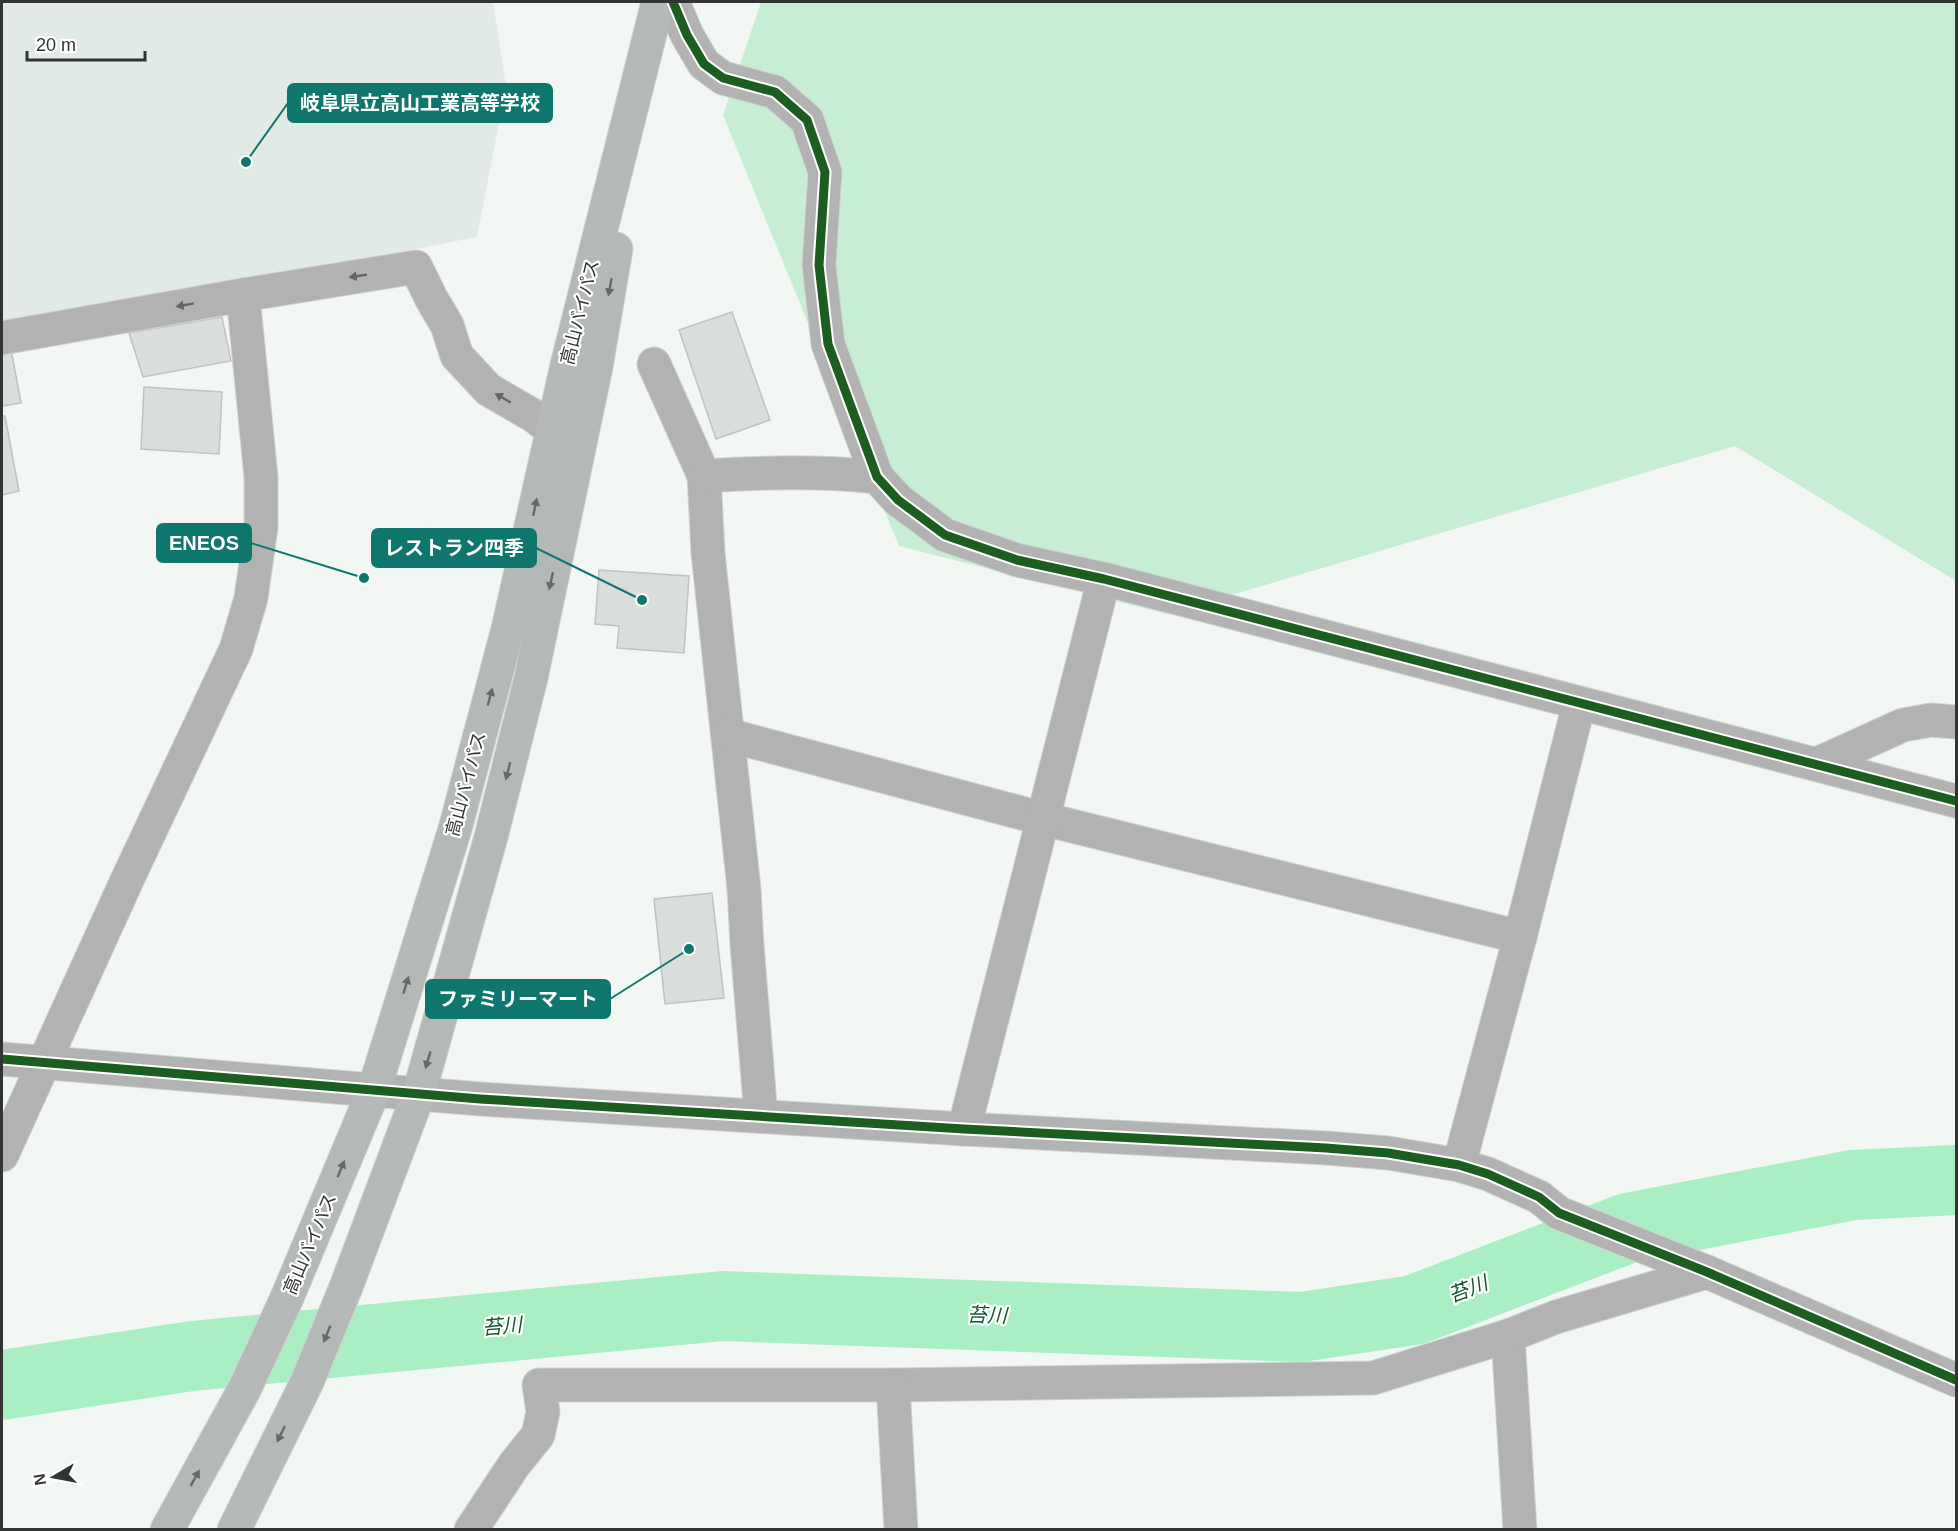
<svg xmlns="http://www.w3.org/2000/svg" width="1958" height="1531" font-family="Arial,'Noto Sans JP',sans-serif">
<rect width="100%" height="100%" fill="#f2f7f4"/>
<path fill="#e1eae4" d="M2,2H493L506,87L477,237L256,280L2,321Z"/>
<path fill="#c7edd4" d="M761,2H1956V581L1735,446L1167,614L899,546L723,115Z"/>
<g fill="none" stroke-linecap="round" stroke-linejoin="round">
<path stroke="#aaeec3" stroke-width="70" d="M2,1385L192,1356L723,1306L1301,1327L1414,1310L1628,1228L1853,1185L1956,1180"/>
</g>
<g fill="#d9dddb" stroke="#bfc3c1" stroke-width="1.5">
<path d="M732,312L770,420L716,439L679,330Z"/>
<path d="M222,317L231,361L143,377L129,333Z"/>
<path d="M10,344L21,403L2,406V345Z"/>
<path d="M144,387L222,392L219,454L141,449Z"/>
<path d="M2,416H5L19,491L2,495Z"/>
<path d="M599,570L689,576L684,653L617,648L619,626L595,624Z"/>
<path d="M712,893L724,998L665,1004L654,899Z"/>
</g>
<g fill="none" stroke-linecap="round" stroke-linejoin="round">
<defs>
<g id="minor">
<path d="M673,2L687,35L704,64L723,78L775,92L807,120L825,172L819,265L828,344L877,477L898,500L945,535L1017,560L1104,579L1956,801"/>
<path d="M2,338L243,295L416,267L431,298L447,325L457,356L489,390L534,416L552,430"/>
<path d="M654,364L704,476L708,553L744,889L747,945L761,1116"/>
<path d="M704,476C762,472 820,471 877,477"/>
<path d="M728,735L1044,819L1520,937"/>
<path d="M1817,764L1903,725L1931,720L1956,722"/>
<path d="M2,1059L480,1099L964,1129L1326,1148L1388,1153L1459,1165L1488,1174L1539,1197L1559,1213L1707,1272L1956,1380"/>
<path d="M964,1129L1104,579"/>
<path d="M2,1155L128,878L236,649L251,598L261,527V477L243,295"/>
<path d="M1459,1165L1520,937L1579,704"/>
<path d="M1508,1336L1520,1530"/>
<path d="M893,1385L1373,1378L1508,1336L1556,1317L1707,1272"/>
<path d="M471,1530L514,1465L538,1435L543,1412L539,1385H893L901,1530"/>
</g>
<g id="trunk">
<path d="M167,1530L244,1390L286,1300L374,1090L455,829L508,629L567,365L658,2"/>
<path d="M234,1530L307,1382L346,1287L419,1093L491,837L531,678L596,367L616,249"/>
</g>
</defs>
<use href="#minor" stroke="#d0d3d1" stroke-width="35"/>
<use href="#trunk" stroke="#d0d3d1" stroke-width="35"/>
<use href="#minor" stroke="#b1b2b1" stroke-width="33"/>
<use href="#trunk" stroke="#b4b8b6" stroke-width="33"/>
<defs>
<g id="cycleway">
<path d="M673,2L687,35L704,64L723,78L775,92L807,120L825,172L819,265L828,344L877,477L898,500L945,535L1017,560L1104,579L1956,801"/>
<path d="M2,1059L480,1099L964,1129L1326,1148L1388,1153L1459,1165L1488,1174L1539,1197L1559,1213L1707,1272L1956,1380"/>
</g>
</defs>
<use href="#cycleway" stroke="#fff" stroke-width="13"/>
<use href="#cycleway" stroke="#1b5e20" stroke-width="9"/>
</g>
<defs><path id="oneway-solid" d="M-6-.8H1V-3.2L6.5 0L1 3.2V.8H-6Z" transform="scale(1.5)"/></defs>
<g fill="#646665">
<use href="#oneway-solid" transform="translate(358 276) rotate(171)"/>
<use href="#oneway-solid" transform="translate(185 305) rotate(170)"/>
<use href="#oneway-solid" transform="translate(503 398) rotate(-150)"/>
</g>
<g fill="#656967">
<use href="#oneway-solid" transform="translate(610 287) rotate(100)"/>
<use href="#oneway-solid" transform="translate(535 507) rotate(-78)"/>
<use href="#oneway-solid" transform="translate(551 581) rotate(102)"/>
<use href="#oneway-solid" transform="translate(490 697) rotate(-75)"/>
<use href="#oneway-solid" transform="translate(508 771) rotate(104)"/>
<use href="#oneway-solid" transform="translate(406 985) rotate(-73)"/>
<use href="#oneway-solid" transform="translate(428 1060) rotate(106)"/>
<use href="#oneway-solid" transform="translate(341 1169) rotate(-67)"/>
<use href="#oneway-solid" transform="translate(327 1334) rotate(112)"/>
<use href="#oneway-solid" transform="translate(281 1434) rotate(116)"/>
<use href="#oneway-solid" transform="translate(195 1478) rotate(-61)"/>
</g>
<g text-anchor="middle" stroke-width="4.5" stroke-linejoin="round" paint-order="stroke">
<g font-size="18" fill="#313432" stroke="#fff">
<text transform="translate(580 312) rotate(-76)" y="6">高山バイパス</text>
<text transform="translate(466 784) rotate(-75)" y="6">高山バイパス</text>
<text transform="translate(310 1244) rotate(-67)" y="6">高山バイパス</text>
</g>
<g font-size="20" font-style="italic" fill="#115833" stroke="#fff">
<text transform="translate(1468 1289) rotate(-21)" y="7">苔川</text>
<text transform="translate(987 1315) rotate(2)" y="7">苔川</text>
<text transform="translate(502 1326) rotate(-5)" y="7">苔川</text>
</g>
</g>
<path fill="none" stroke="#0f766e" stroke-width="2" d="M246 162L288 103M364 578L251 543M642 600L536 548M689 949L610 999"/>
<g fill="#0f766e" stroke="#fff" stroke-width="2">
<circle cx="246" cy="162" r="6"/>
<circle cx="364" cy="578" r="6"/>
<circle cx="642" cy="600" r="6"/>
<circle cx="689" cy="949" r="6"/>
</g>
<g fill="#0f766e" stroke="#0f766e" stroke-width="2">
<rect x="288" y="84" width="264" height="38" rx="6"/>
<rect x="157" y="524" width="94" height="38" rx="6"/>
<rect x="372" y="529" width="164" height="38" rx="6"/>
<rect x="426" y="980" width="184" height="38" rx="6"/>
</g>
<g font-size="20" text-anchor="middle" font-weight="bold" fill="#fff">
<text x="420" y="110">岐阜県立高山工業高等学校</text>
<text x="204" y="550">ENEOS</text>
<text x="454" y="555">レストラン四季</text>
<text x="518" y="1006">ファミリーマート</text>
</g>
<rect width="1958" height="1531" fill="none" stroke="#313432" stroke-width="6"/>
<g transform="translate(54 1477) rotate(260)" stroke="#ffffff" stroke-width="4.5" paint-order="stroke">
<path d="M0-4.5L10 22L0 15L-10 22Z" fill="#313432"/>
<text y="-9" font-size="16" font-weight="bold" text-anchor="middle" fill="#313432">N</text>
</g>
<path d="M27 51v9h118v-9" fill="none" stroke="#313432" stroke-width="3"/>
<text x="36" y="51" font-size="18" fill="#313432" stroke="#ffffff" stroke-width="4.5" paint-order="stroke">20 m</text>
</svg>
